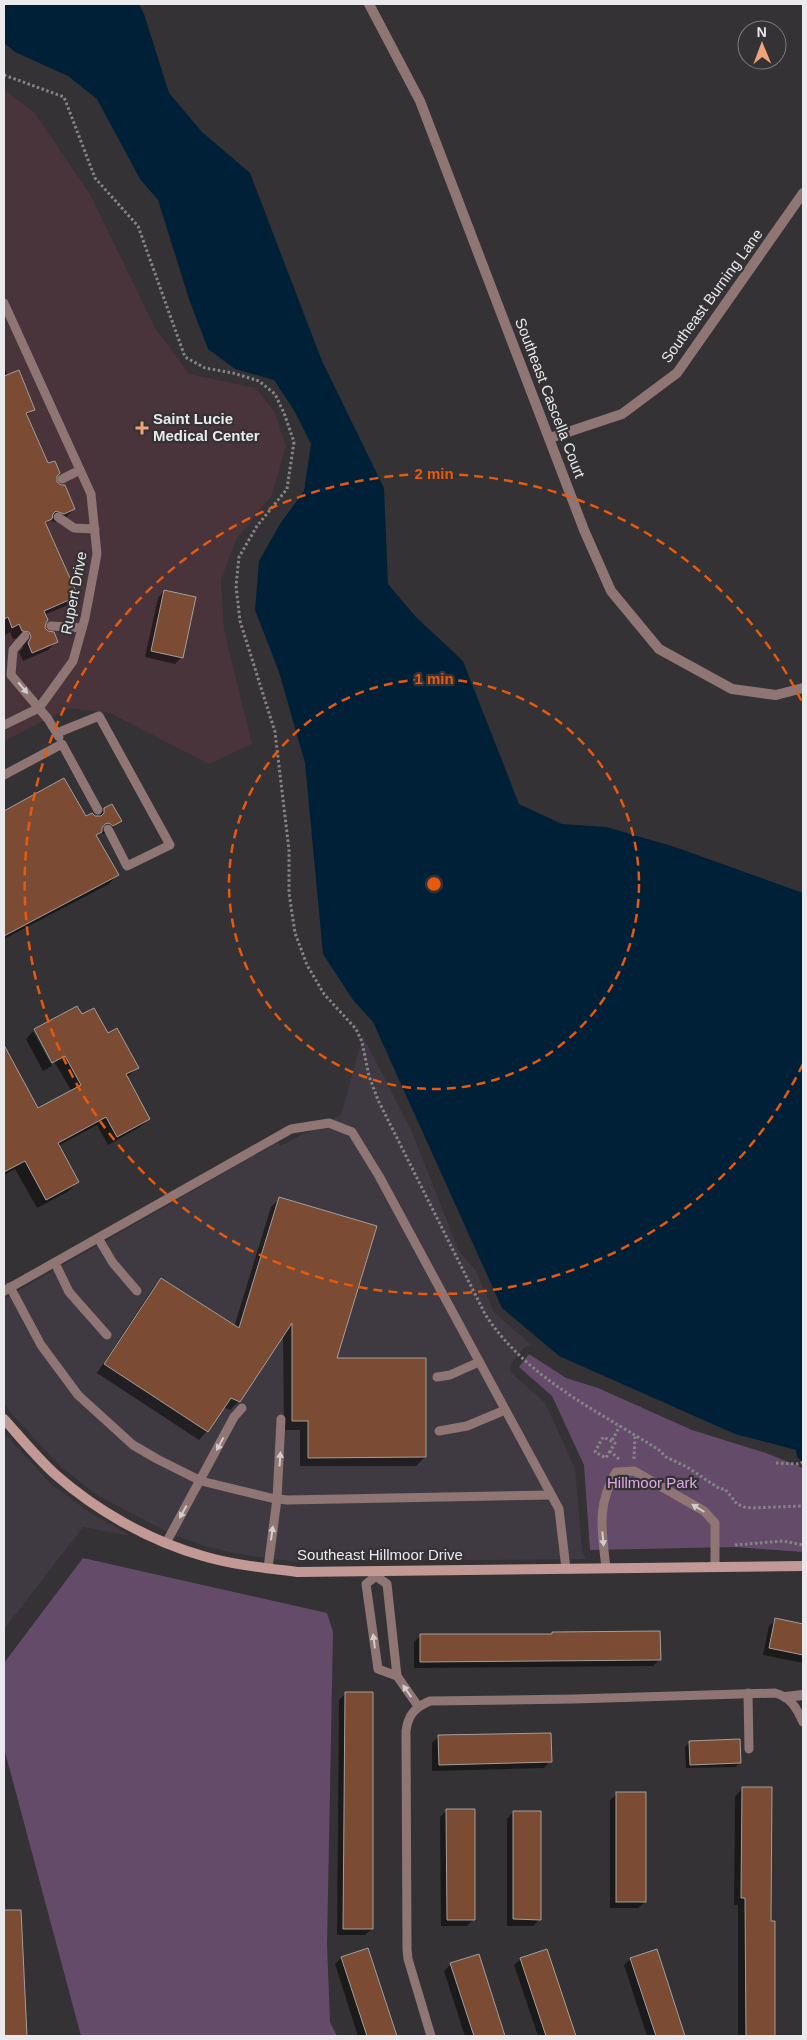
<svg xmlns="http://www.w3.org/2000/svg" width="807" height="2040" font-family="Arial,sans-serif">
<rect width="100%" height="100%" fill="#343234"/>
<g fill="#3f3a41">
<path d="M363,1036L411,1130L459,1251L476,1271L494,1312L531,1345L523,1348L511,1364L510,1370L514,1375L545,1403L575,1468L582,1551L586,1559L297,1562L238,1554L205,1546L169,1533L97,1495L61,1467L10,1412L4,1403V1299L278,1142L280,1146L341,1115Z"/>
<path d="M4,1433L50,1483L89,1512L131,1536L83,1527L4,1629Z"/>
</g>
<path fill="#48343a" d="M4,90L34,112L91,196L155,328L189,374L256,388L274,411L286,446L272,495L237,538L221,580L224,630L252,744L209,764L110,713L69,708L4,741Z"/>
<g fill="#654b6a">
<path d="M529,1354L566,1378L598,1388L692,1430L766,1453L803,1468V1552L735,1547L590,1550L584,1465L552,1396L519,1367Z"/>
<path d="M83,1558L327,1613L333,1632L327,1945L330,2022L337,2036H81L4,1748V1663Z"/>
</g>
<path fill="#002038" d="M4,4H139L144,14L169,93L202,132L250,173L322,361L384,488L388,584L415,616L463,661L519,804L562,824L606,827L675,847L803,893V1460L801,1461L797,1457L796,1450L735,1434L559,1356L502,1308L373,1022L353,1000L323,954L305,763L279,672L255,610L259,561L280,524L304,491L311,444L295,412L274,380L235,369L208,349L189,299L158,200L140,179L97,99L68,76L15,52L4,43Z"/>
<g fill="#0007">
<path d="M4,367L8,376L33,409L26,416L47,465L55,476V483L74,509L65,518L55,522L49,520L45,525L77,596L68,605L44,615V629L56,642L48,650L23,661L19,652L23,648L22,642L17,638L13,639L10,632L4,636Z"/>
<path d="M164,591L182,657L175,664L145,657L158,598Z"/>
<path d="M63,780L85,818L97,817L104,809L120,821L111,830L104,834L101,832L96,837L117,875L109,884L4,939V813Z"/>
<path d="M77,1008L81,1016L107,1035L138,1067L127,1077L149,1119L140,1127L108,1145L97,1125L58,1146L77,1182L69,1191L37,1208L15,1169L4,1175V1055L7,1053L38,1110L72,1092L36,1031H33L52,1066L43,1071L26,1039L34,1030Z"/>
<path d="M280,1198L335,1360L425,1457L416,1466H300V1430H284L283,1334L239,1401L230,1410L223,1407L207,1431L199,1440L97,1373L153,1288L161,1279L234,1327L271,1207Z"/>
<path d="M776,1620L803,1625V1663L763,1655L769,1626Z"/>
<path d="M552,1633L659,1660L653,1666L414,1668V1642L421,1635H550Z"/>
<path d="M345,1694L372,1929L365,1935H337L339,1700Z"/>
<path d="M438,1737L550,1761L544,1768L432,1771V1743Z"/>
<path d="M690,1742L740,1763L735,1767L686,1768L685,1747Z"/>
<path d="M742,1789L770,1923H774V2036H738V1905H734L735,1797Z"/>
<path d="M617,1794L645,1902L638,1908H610V1800Z"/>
<path d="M447,1810L474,1919L467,1926H441L440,1817Z"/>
<path d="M513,1812L540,1919L533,1926H507V1819Z"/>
<path d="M19,1911L26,2036H4V1912Z"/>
<path d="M367,1949L396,2036H358L335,1964L341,1958Z"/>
<path d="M547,1951L575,2036H538L514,1965L521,1959Z"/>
<path d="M656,1951L684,2036H647L624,1965L631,1959Z"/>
<path d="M478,1956L504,2036H465L444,1971L451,1964Z"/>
</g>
<g fill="#7b4c33" stroke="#a29e9c">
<path d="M19,370L35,410L26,413L48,463L55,461L60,473L57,476V482L61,485H65L75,509L64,514L56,511L53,514L52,519L45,522L78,596L44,611L48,620L46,623L45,628L48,631L54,632L58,642L32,653L28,643L31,637L29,632L22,631L19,624L12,628L8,617L4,619V376Z"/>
<path d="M164,590L196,597L183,658L151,651Z"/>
<path d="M64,778L86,816L92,813L95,816H101L104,813V808L112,804L122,821L113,826L109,823L105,824L102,828V832L96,835L119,875L4,936V811Z"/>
<path d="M77,1006L82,1014L94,1008L108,1033L117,1028L139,1068L126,1074L150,1119L117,1137L106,1117L58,1143L79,1182L46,1200L25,1161L4,1172V1045L38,1108L81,1085L65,1056L52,1063L34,1029Z"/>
<path d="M279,1197L377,1226L337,1358H426V1457L308,1458V1421H292V1323L240,1402L231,1398L208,1432L104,1364L161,1278L239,1328Z"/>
<path d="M775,1618L803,1624V1655L769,1648Z"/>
<path d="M660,1631L661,1660L420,1662V1634H552V1632Z"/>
<path d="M345,1692H373V1929H343Z"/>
<path d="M551,1733L552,1762L439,1765L438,1735Z"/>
<path d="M740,1739L741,1763L690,1765L689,1741Z"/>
<path d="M742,1787H772L771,1921H775V2036H746L745,1898H741Z"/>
<rect x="616" y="1792" width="30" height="110"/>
<path d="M446,1809H475V1920H447Z"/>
<path d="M513,1811H541V1920L513,1919Z"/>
<path d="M4,1910H21L27,2036H4Z"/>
<path d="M368,1948L397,2036H367L341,1957Z"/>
<path d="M547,1949L576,2036H546L520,1958Z"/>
<path d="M657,1949L685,2036H656L630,1958Z"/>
<path d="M479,1954L505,2036H474L450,1963Z"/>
</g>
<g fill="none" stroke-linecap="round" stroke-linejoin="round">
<g stroke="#868486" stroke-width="3" stroke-dasharray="2.5 2.5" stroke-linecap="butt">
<path d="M4,75L64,97L95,178L138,226L185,357L205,368L233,373L259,381L275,394L284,413L294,442L287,489L257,526L239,557L236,586L240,621L275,732L289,850V893L295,933L307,965L324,994L356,1029L362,1042L369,1076L378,1100L485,1314C526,1378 598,1411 659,1450L666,1457L687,1467L720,1489H725L737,1504L744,1507L752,1508L803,1506"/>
<path d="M612,1440L620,1426"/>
<path d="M610,1451L606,1458L595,1452L603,1437L615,1443L610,1451L620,1460"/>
<path d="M634,1459L635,1436"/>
<path d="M776,1463L800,1464L803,1462"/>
<path d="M735,1545L783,1541L803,1545"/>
</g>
<g stroke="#8f7573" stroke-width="9">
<path d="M4,303L91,494L97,554L85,618L73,661L39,708L4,725"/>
<path d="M62,479L80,470"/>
<path d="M58,517L74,528L95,529"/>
<path d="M51,626L82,628"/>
<path d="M25,636L13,650L11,675L48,719L59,737"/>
<path d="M57,733L99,716L170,845L127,866L108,829"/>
<path d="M4,775L62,744L98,810"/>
<path d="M98,1238L113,1263L137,1291"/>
<path d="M55,1263L69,1292L107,1335"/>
<path d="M10,1287L41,1345L78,1395L133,1445L157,1459L201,1481L271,1498L287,1500L551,1495"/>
<path d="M4,1291L291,1129L329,1123L352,1132L379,1176L559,1509L566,1569"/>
<path d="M437,1377L450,1375L479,1362"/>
<path d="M439,1431L467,1426L505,1410"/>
<path d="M166,1543L234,1417L242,1408"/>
<path d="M268,1568L277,1499L281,1419"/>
<path d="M606,1568C602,1531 596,1506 616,1472L634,1471L704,1511L715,1523V1567"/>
<path d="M376,1576L387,1584L397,1676L418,1706"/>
<path d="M376,1576L366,1584L378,1669L397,1676"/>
<path d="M748,1693L749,1749"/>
<path d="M431,2036L408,1959L407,1949L406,1731C408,1715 415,1707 430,1701L574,1699L775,1693C791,1697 797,1709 803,1722"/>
</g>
<g stroke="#8f7573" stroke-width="10">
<path d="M369,4L420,101L584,530L611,591L659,649L732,689L776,695L803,688"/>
<path d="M550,438L622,414L677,373L803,193"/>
<path d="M785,1697L803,1695"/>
</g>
<path stroke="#c39996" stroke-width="10" d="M4,1419C21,1438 37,1458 56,1475C97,1511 150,1541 203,1556C233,1565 266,1568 297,1572L803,1566"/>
</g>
<defs><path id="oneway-solid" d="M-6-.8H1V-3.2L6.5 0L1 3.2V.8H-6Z" transform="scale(1.25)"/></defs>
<g fill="#d3cccd">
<use href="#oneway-solid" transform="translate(23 688) rotate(50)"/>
<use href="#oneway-solid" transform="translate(220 1444) rotate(118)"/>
<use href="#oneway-solid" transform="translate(280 1459) rotate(-86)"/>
<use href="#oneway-solid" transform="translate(698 1508) rotate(-148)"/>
<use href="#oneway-solid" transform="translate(183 1512) rotate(119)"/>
<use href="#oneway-solid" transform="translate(272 1533) rotate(-82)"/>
<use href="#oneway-solid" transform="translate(603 1539) rotate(85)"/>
<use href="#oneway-solid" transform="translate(374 1641) rotate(-97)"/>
<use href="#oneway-solid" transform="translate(407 1691) rotate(-125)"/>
</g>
<g fill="none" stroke="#e8590c" stroke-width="2.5" stroke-dasharray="9 6">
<circle cx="434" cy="884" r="205"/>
<path d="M803 1064A410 410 0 1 1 803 704"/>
</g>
<path fill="#f0a278" stroke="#343234" stroke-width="2" d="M139.5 420.5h5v5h5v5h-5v5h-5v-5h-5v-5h5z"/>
<g text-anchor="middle" stroke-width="4.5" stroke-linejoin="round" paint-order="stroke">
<g font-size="15" fill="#eae9eb" stroke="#343234">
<text transform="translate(712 296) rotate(-54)" y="5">Southeast Burning Lane</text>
<text transform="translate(550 398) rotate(69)" y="5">Southeast Cascella Court</text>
<text transform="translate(74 593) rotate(-79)" y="5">Rupert Drive</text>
<text x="380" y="1560">Southeast Hillmoor Drive</text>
</g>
<g font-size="15" font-weight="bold" fill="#eae9eb" stroke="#343234" text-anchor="start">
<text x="153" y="424">Saint Lucie<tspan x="153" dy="17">Medical Center</tspan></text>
</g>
<g font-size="15" fill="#deaaea" stroke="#343234">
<text x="652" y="1488">Hillmoor Park</text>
</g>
</g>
<circle cx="434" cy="884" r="8" fill="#e8590c" stroke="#343234" stroke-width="2.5"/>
<g font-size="15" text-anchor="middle" font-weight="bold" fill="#e8590c" stroke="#343234" stroke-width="4.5" stroke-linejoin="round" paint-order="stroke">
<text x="434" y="479">2 min</text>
<text x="434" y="684">1 min</text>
</g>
<rect width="807" height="2040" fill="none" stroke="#eae9eb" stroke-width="10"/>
<g transform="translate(762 45) rotate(359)"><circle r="24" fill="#343234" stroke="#7d7b7d"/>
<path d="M0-4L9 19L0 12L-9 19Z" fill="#f0a278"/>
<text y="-8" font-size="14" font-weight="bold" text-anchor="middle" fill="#eae9eb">N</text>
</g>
</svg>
